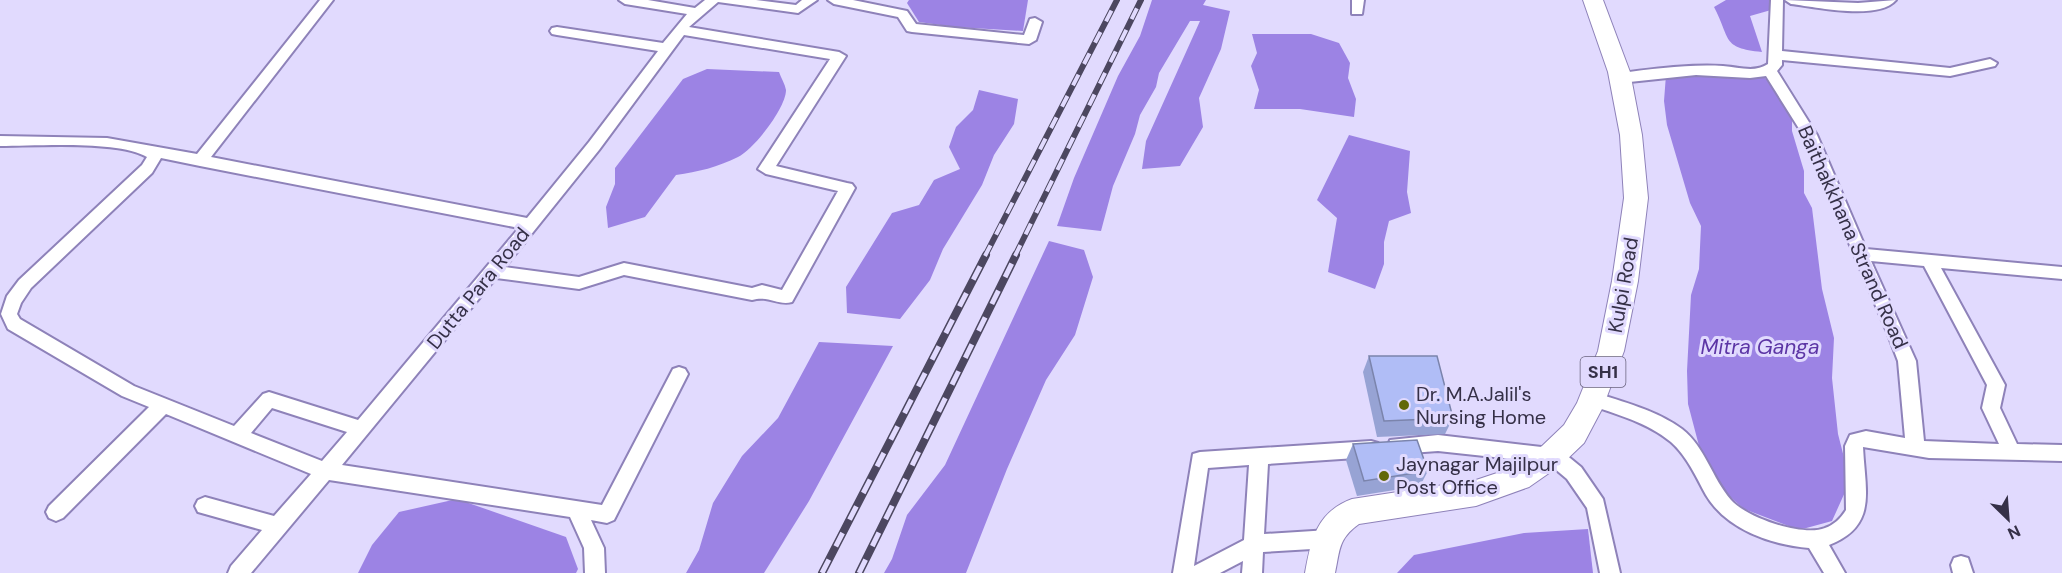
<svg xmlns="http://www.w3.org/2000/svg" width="2062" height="573" font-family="'DM Sans',sans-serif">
<rect width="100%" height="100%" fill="#e1dafe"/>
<g fill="#9c83e4">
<path d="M909,0H1028L1023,31L955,27L919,22L907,3Z"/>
<path d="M1152,0H1206L1203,5L1230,11L1221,49L1199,98L1203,127L1180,166L1142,169L1146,141L1200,21H1190L1159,73L1156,87L1140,115L1135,134L1113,186L1101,231L1057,226L1074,178L1118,76L1140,36Z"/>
<path d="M1726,0H1770L1771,10L1750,16L1762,52C1721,48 1731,39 1714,7Z"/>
<path d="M1252,34H1311L1339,43L1350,63L1348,78L1356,99L1354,117L1300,109H1254L1259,90L1251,66L1257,53Z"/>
<path d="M707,69L779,72C781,78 785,84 786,90C786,108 754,149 738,157C718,167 698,172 676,175L645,217L608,228L606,207L615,184V168L683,79Z"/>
<path d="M1741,73L1765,78L1792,109V131L1804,171V193L1812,208L1822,289L1834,338L1832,378L1838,434L1850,481L1832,521L1799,530L1744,509L1714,483L1703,461L1688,404L1687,371L1691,295L1699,269L1701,226L1690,203L1667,125L1664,101L1666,75Z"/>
<path d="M979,90L1018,99L1014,124L994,155L982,185L943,249L930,280L900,319L847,313L846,287L892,213L919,205L934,180L960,169L949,147L956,127L973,110Z"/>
<path d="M1349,135L1410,151L1407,192L1411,213L1389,221L1384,242V264L1375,289L1328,272L1337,218L1317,200Z"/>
<path d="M1049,241L1084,250L1093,277L1075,335L1046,380L1007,469L966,573H884L892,559L907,515L945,465Z"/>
<path d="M819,342L893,346L809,501L764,573H686L699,550L713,503L742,456L778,418Z"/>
<path d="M457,499L566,537L578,569L576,573H358L372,545L399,512Z"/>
<path d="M1588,529L1593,573H1397L1414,555L1524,533Z"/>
</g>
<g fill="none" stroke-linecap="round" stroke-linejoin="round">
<defs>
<g id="minor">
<path d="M320,0H333L211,157L527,218L589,142L658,51L557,35L552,34L550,31L552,28L557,27L663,43L687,14L625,4L619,0H648L695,8L705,0H756L796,5L802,0H817L798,13L718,2L689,27L839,52L846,56L776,166L847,183L852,184L855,188L792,302C778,306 769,295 752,300L624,275L579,289L496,278L342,465L602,505L673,369L679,367L685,369L688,374L614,520L607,523L591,520L604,548L605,573H585L584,548L570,517L329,480L251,573H228L231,566L262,530L198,512L195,506L198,500L205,497L274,516L311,474L166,414L63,518L56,521L49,518L46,512L49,506L149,407L122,396L8,329L1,314L7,296L19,280L142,165L147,157C119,140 34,146 0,146V136L107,138L197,154ZM684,35L830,59L758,169L766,174L838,191L782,290L762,285L752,288L624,263L579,277L505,267L599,150ZM161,158L200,166L519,228L358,420L269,392L263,394L234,426L134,386L20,319L17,314L21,303L31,288L152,173ZM272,408L347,432L322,461L251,433Z"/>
<path d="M828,0H853L907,11L916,24L1024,35L1030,19L1035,18L1042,22L1036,40L1029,44L912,32L907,31L898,17L834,4Z"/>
<path d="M1352,0H1364L1362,14H1352Z"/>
<path d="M1771,0H1783L1782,51L1950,68L1990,59L1997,63L1995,66L1950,76L1782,60V65L1777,71L1817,135L1866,249L2062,267V279L1941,268L2005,385L2000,408L2017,444L2062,445V461L1929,458L1863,447C1865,491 1878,526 1829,545L1845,573H1824L1809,548C1771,545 1726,529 1706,495C1696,477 1687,456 1671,442C1647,422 1615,414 1587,404L1584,399L1587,394L1593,392C1623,402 1656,410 1682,429C1705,447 1712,478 1731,500C1747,518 1803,537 1825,528C1834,525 1841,518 1846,510L1845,446L1850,435L1866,431L1905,438L1898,361L1887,332L1803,135L1766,76L1750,78L1696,75L1620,83L1613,78L1620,73C1654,69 1689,64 1723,66C1738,67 1755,73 1768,64ZM1871,261L1924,266L1987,385L1982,408L1999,444L1924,441L1916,361Z"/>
<path d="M1785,0L1858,3L1896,0C1878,21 1816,7 1791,4Z"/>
<path d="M1438,435L1559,449L1581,467L1603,499L1620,573H1600L1587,508L1567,479L1548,463L1438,451L1397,454L1390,452L1388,446L1390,440Z"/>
<path d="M1371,441L1378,443L1380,449L1378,455L1371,457L1268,464L1264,534L1329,530L1336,533L1339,539L1336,545L1329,548L1263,552L1262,573H1242L1243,561L1220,573H1173L1193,454L1200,452ZM1249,465L1244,540L1194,566L1208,468Z"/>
<path d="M1961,556L1968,558L1973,573H1953L1951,565L1954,558Z"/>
</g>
<path id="primary" d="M1583,0H1603L1630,72L1642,135L1648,198L1638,281L1624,351L1603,407L1584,443L1562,464L1529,487L1476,506L1359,524C1338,539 1340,550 1335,573H1305C1311,539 1317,512 1352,499L1476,480L1509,469L1542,446L1564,425L1577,403L1598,351L1612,281L1624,198L1620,135L1608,72Z"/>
</defs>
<use href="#minor" stroke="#8e82b9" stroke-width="4"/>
<use href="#primary" stroke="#8e82b9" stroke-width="2"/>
<use href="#minor" fill="#fff" fill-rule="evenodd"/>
<use href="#primary" fill="#fff" fill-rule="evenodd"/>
<defs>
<g id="rail-far1">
<path d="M985,256L1117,0"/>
<path d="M1015,256L1141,0"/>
</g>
<g id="rail">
<path d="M822,573L986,255"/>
<path d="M859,573L1016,255"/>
</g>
</defs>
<use href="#rail-far1" stroke="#4c4760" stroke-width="6"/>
<use href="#rail" stroke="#4c4760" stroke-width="8"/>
<use href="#rail-far1" stroke="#e1dafe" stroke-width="4" stroke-dasharray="12" stroke-linecap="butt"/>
<use href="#rail" stroke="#e1dafe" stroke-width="5" stroke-dasharray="15" stroke-linecap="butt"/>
</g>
<g fill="#97a3d4">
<path d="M1369,356L1453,418L1445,434L1377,437L1363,372Z"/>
<path d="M1353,444L1428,471L1420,486L1357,496L1346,460Z"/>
</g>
<g fill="#b0bdf6" stroke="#7b84ac" stroke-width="1.5">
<path d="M1369,356H1437L1453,418L1384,421Z"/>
<path d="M1417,440L1428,471L1364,481L1353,444Z"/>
</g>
<g fill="#626809" stroke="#e1dafe" stroke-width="2">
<circle cx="1404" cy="405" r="6"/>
<circle cx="1384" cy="476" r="6"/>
</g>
<g text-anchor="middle" stroke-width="6" stroke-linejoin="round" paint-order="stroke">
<rect fill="#e1dafe" stroke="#69637e" stroke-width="1.5" x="1580.5" y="357" width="45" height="30" rx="4.5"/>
<g font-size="18" font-weight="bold" fill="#353047">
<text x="1603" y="378">SH1</text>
</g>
<g font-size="20" fill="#353047" stroke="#e1dafe">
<text transform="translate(1853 237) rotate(66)" y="7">Baithakkhana Strand Road</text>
<text transform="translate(1623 285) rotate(-80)" y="7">Kulpi Road</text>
<text transform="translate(478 288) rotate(-51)" y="7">Dutta Para Road</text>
</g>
<g font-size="20" fill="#353047" stroke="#e1dafe" text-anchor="start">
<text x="1416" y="401">Dr. M.A.Jalil's<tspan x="1416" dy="23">Nursing Home</tspan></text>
<text x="1396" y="471">Jaynagar Majilpur<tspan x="1396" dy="23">Post Office</tspan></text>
</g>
<g font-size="21" font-style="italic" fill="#5c35a5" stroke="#e1dafe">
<text x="1760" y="354">Mitra Ganga</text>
</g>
</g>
<g transform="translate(2008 519) rotate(155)" stroke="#e1dafe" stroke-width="4.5" paint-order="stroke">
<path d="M0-4.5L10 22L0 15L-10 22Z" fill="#353047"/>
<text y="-9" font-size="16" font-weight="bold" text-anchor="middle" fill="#353047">N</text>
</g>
</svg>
